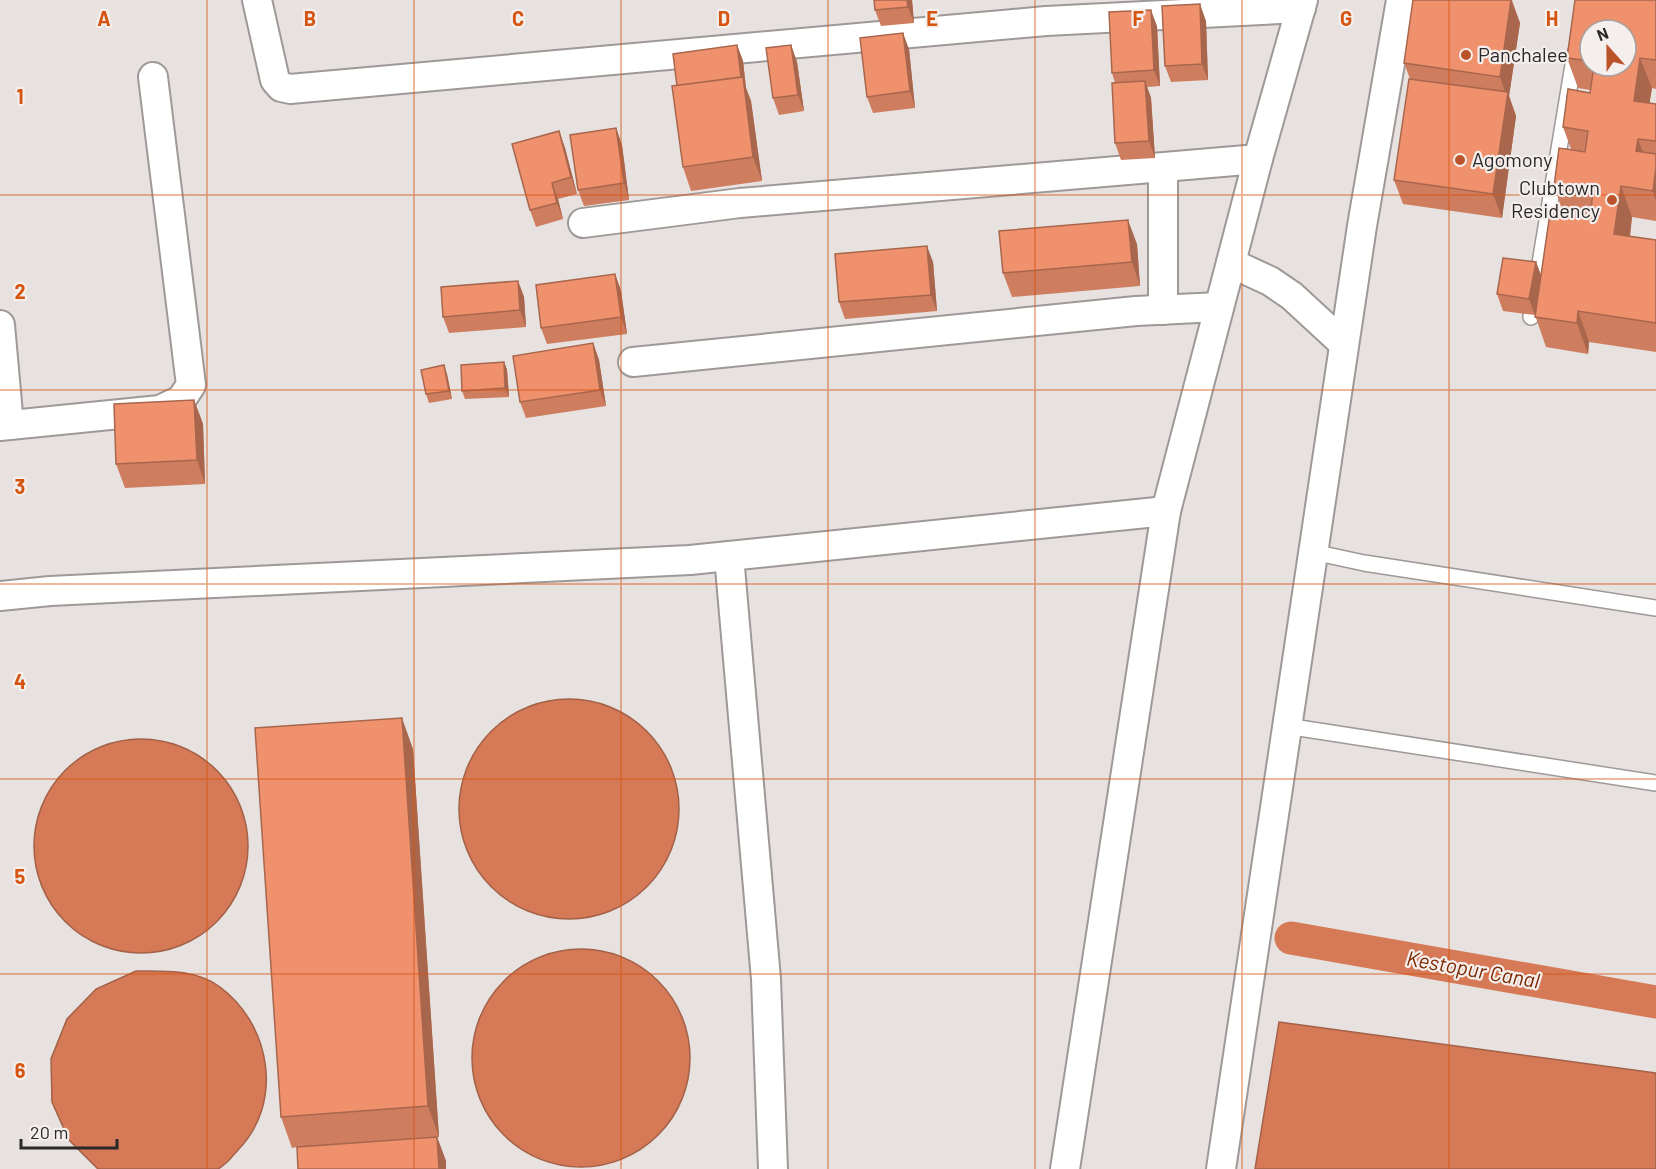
<svg xmlns="http://www.w3.org/2000/svg" width="1656" height="1169" font-family="Barlow,sans-serif">
<rect width="100%" height="100%" fill="#e7e1df"/>
<g fill="#d57956" stroke="#a26148" stroke-width="1.5">
<circle cx="569" cy="809" r="110"/>
<circle cx="141" cy="846" r="107"/>
<circle cx="581" cy="1058" r="109"/>
<path d="M136,971C164,971 196,969 220,987C271,1025 284,1103 238,1150C232,1157 226,1165 218,1169H98L69,1140L52,1102L51,1059L67,1019L96,989Z"/>
<path d="M1279,1022L1656,1073V1169H1255Z"/>
</g>
<g fill="none" stroke-linecap="round" stroke-linejoin="round">
<path stroke="#d57956" stroke-width="33" d="M1291,938L1656,1002"/>
<defs>
<g id="service">
<path d="M1531,317L1575,53"/>
<path d="M1313,552L1364,563L1656,608"/>
<path d="M1286,726L1656,783"/>
</g>
<g id="minor">
<path d="M257,0L275,80L281,87L290,89L1046,21L1301,8"/>
<path d="M1163,168V310"/>
<path d="M583,223L740,203L1258,159"/>
<path d="M1231,263L1270,281L1292,296L1344,344"/>
<path d="M0,325L9,425"/>
<path d="M633,362L1136,311L1219,307"/>
<path d="M0,426L160,410L181,400L191,385L153,77"/>
<path d="M729,556L766,979L773,1169"/>
<path d="M0,596L50,591L690,560L1166,511"/>
<path d="M1065,1169L1166,511L1258,159L1303,0"/>
<path d="M1221,1169L1362,226L1401,0"/>
</g>
</defs>
<use href="#service" stroke="#9e9997" stroke-width="18"/>
<use href="#minor" stroke="#9e9997" stroke-width="32"/>
<use href="#service" stroke="#fff" stroke-width="15"/>
<use href="#minor" stroke="#fff" stroke-width="28"/>
</g>
<g fill="#ce7d5f" fill-rule="evenodd">
<path d="M912,0L914,23L881,26L875,10Z"/>
<path d="M1413,0H1512L1520,23L1509,96L1516,116L1502,218L1403,204L1394,180L1410,79L1404,63Z"/>
<path d="M1575,0H1656V89L1652,88L1649,103L1656,104V221L1632,217L1630,237L1656,240V352L1589,342L1588,354L1546,347L1535,315L1503,311L1497,294L1503,258L1536,262L1541,275L1550,213L1564,215L1554,186L1559,148L1571,149L1563,127L1568,89L1590,93V90L1578,88L1567,58ZM1590,30H1626V66H1590Z"/>
<path d="M1206,21L1208,80L1171,82L1165,66Z"/>
<path d="M1157,26L1160,86L1147,87L1151,98L1155,158L1121,160L1115,143V83L1112,73Z"/>
<path d="M737,45L743,61L746,88L751,101L762,181L691,191L683,167L677,86Z"/>
<path d="M791,45L797,62L804,111L779,115L773,98Z"/>
<path d="M909,49L915,108L873,113L867,97Z"/>
<path d="M616,128L622,145L629,200L584,206L578,190Z"/>
<path d="M559,131L565,148L577,194L558,199L563,219L536,227L530,210Z"/>
<path d="M1137,244L1140,286L1012,297L1003,273Z"/>
<path d="M933,262L937,311L845,319L839,302Z"/>
<path d="M615,274L621,291L627,334L547,344L541,328Z"/>
<path d="M518,281L524,297L526,327L449,333L443,317Z"/>
<path d="M593,343L599,360L606,406L526,418L520,402Z"/>
<path d="M504,362L507,370L509,397L465,399L462,391Z"/>
<path d="M447,374L452,399L429,403L426,394Z"/>
<path d="M194,400L203,424L205,484L125,488L116,464Z"/>
<path d="M413,749L439,1137H437L446,1161V1169H298L297,1147L292,1148L281,1117Z"/>
</g>
<g fill="#a8664d">
<path d="M907,0H912L914,23L908,7Z"/>
<path d="M1511,0L1520,23L1509,96L1516,116L1502,218L1493,194L1507,97L1500,77Z"/>
<path d="M1200,4L1206,21L1208,80L1202,64Z"/>
<path d="M1151,10L1157,26L1160,86L1154,70Z"/>
<path d="M903,33L909,49L915,108L910,91Z"/>
<path d="M737,45L743,61L746,88L751,101L762,181L753,157Z"/>
<path d="M791,45L797,62L804,111L798,95Z"/>
<path d="M1640,58L1652,88L1645,132L1634,101Z"/>
<path d="M1145,81L1151,98L1155,158L1149,141Z"/>
<path d="M616,128L622,145L629,200L624,183Z"/>
<path d="M559,131L565,148L577,194L571,177Z"/>
<path d="M1638,139L1649,169L1636,151Z"/>
<path d="M1656,167V201L1653,191Z"/>
<path d="M552,183L558,199L563,219L557,203Z"/>
<path d="M1621,186L1632,217L1626,265L1614,234Z"/>
<path d="M1128,220L1137,244L1140,286L1132,262Z"/>
<path d="M927,246L933,262L937,311L931,295Z"/>
<path d="M1536,262L1542,278L1535,315L1529,299Z"/>
<path d="M615,274L621,291L627,334L621,317Z"/>
<path d="M518,281L524,297L526,327L520,310Z"/>
<path d="M1578,311L1589,342L1588,354L1577,323Z"/>
<path d="M593,343L599,360L606,406L600,390Z"/>
<path d="M504,362L507,370L509,397L505,388Z"/>
<path d="M444,365L447,374L452,399L449,391Z"/>
<path d="M194,400L203,424L205,484L197,460Z"/>
<path d="M402,718L413,749L439,1137L428,1106Z"/>
<path d="M437,1137L446,1161V1169H439Z"/>
</g>
<g fill="#f0916e" stroke="#a8664d" stroke-width="1.5">
<path d="M874,0H907L908,7L875,10Z"/>
<path d="M1413,0H1511L1500,77L1404,63Z"/>
<path d="M1575,0H1656V60L1640,58L1634,101L1656,104V141L1638,139L1636,151L1656,154V167L1653,191L1621,186L1614,234L1656,240V323L1578,311L1577,323L1535,317L1550,213L1590,218L1593,192L1554,186L1559,148L1585,152L1588,131L1563,127L1568,89L1590,93L1594,66H1626V30H1590V61L1567,58Z"/>
<path d="M1200,4L1202,64L1165,66L1162,6Z"/>
<path d="M1151,10L1154,70L1112,73L1109,12Z"/>
<path d="M903,33L910,91L867,97L860,38Z"/>
<path d="M737,45L741,77L677,86L673,54Z"/>
<path d="M791,45L798,95L773,98L766,48Z"/>
<path d="M743,77L753,157L683,167L672,86Z"/>
<path d="M1409,79L1508,92L1493,194L1394,180Z"/>
<path d="M1145,81L1149,141L1115,143L1112,83Z"/>
<path d="M616,128L624,183L578,190L570,135Z"/>
<path d="M559,131L571,177L552,183L557,203L530,210L512,144Z"/>
<path d="M1128,220L1132,262L1003,273L999,231Z"/>
<path d="M927,246L931,295L839,302L835,254Z"/>
<path d="M1503,258L1536,262L1529,299L1497,294Z"/>
<path d="M615,274L621,317L541,328L536,285Z"/>
<path d="M518,281L520,310L443,317L441,287Z"/>
<path d="M593,343L600,390L520,402L513,356Z"/>
<path d="M504,362L505,388L462,391L461,365Z"/>
<path d="M444,365L449,391L426,394L421,370Z"/>
<path d="M194,400L197,460L116,464L114,404Z"/>
<path d="M402,718L428,1106L281,1117L255,728Z"/>
<path d="M437,1137L439,1169H298L297,1147Z"/>
</g>
<path fill="none" stroke="#d5540f" stroke-width="1.5" stroke-opacity="0.55" d="M207,0V1169M414,0V1169M621,0V1169M828,0V1169M1035,0V1169M1242,0V1169M1449,0V1169M0,195H1656M0,390H1656M0,584H1656M0,779H1656M0,974H1656"/>
<g fill="#ba532a" stroke="#f4eeec" stroke-width="2">
<circle cx="1466" cy="55" r="6"/>
<circle cx="1460" cy="160" r="6"/>
<circle cx="1612" cy="200" r="6"/>
</g>
<g text-anchor="middle" stroke-width="4.5" stroke-linejoin="round" paint-order="stroke">
<g font-size="20" fill="#2a2828" stroke="#f4eeec" text-anchor="start">
<text x="1478" y="62">Panchalee</text>
<text x="1472" y="167">Agomony</text>
<text x="1600" y="195" text-anchor="end">Clubtown<tspan x="1600" dy="23">Residency</tspan></text>
</g>
<g font-size="21" font-style="italic" fill="#7c2900" stroke="#f4eeec">
<text transform="translate(1473 970) rotate(10)" y="7">Kestopur Canal</text>
</g>
</g>
<g font-size="20" text-anchor="middle" font-weight="bold" fill="#d5540f" stroke="#f4eeec" stroke-width="4.5" stroke-linejoin="round" paint-order="stroke">
<text x="104" y="26">A</text>
<text x="310" y="26">B</text>
<text x="518" y="26">C</text>
<text x="724" y="26">D</text>
<text x="932" y="26">E</text>
<text x="1138" y="26">F</text>
<text x="1346" y="26">G</text>
<text x="1552" y="26">H</text>
<text x="20" y="104">1</text>
<text x="20" y="299">2</text>
<text x="20" y="494">3</text>
<text x="20" y="689">4</text>
<text x="20" y="884">5</text>
<text x="20" y="1078">6</text>
</g>
<g transform="translate(1608 48) rotate(339)"><circle r="28" fill="#f4eeec" stroke="#a39f9e" stroke-width="1.5"/>
<path d="M0-4.5L10 22L0 15L-10 22Z" fill="#ba532a"/>
<text y="-9" font-size="16" font-weight="bold" text-anchor="middle" fill="#2a2828">N</text>
</g>
<path d="M21 1139v9h96v-9" fill="none" stroke="#2a2828" stroke-width="3"/>
<text x="30" y="1139" font-size="18" fill="#2a2828" stroke="#f4eeec" stroke-width="4.5" paint-order="stroke">20 m</text>
</svg>
